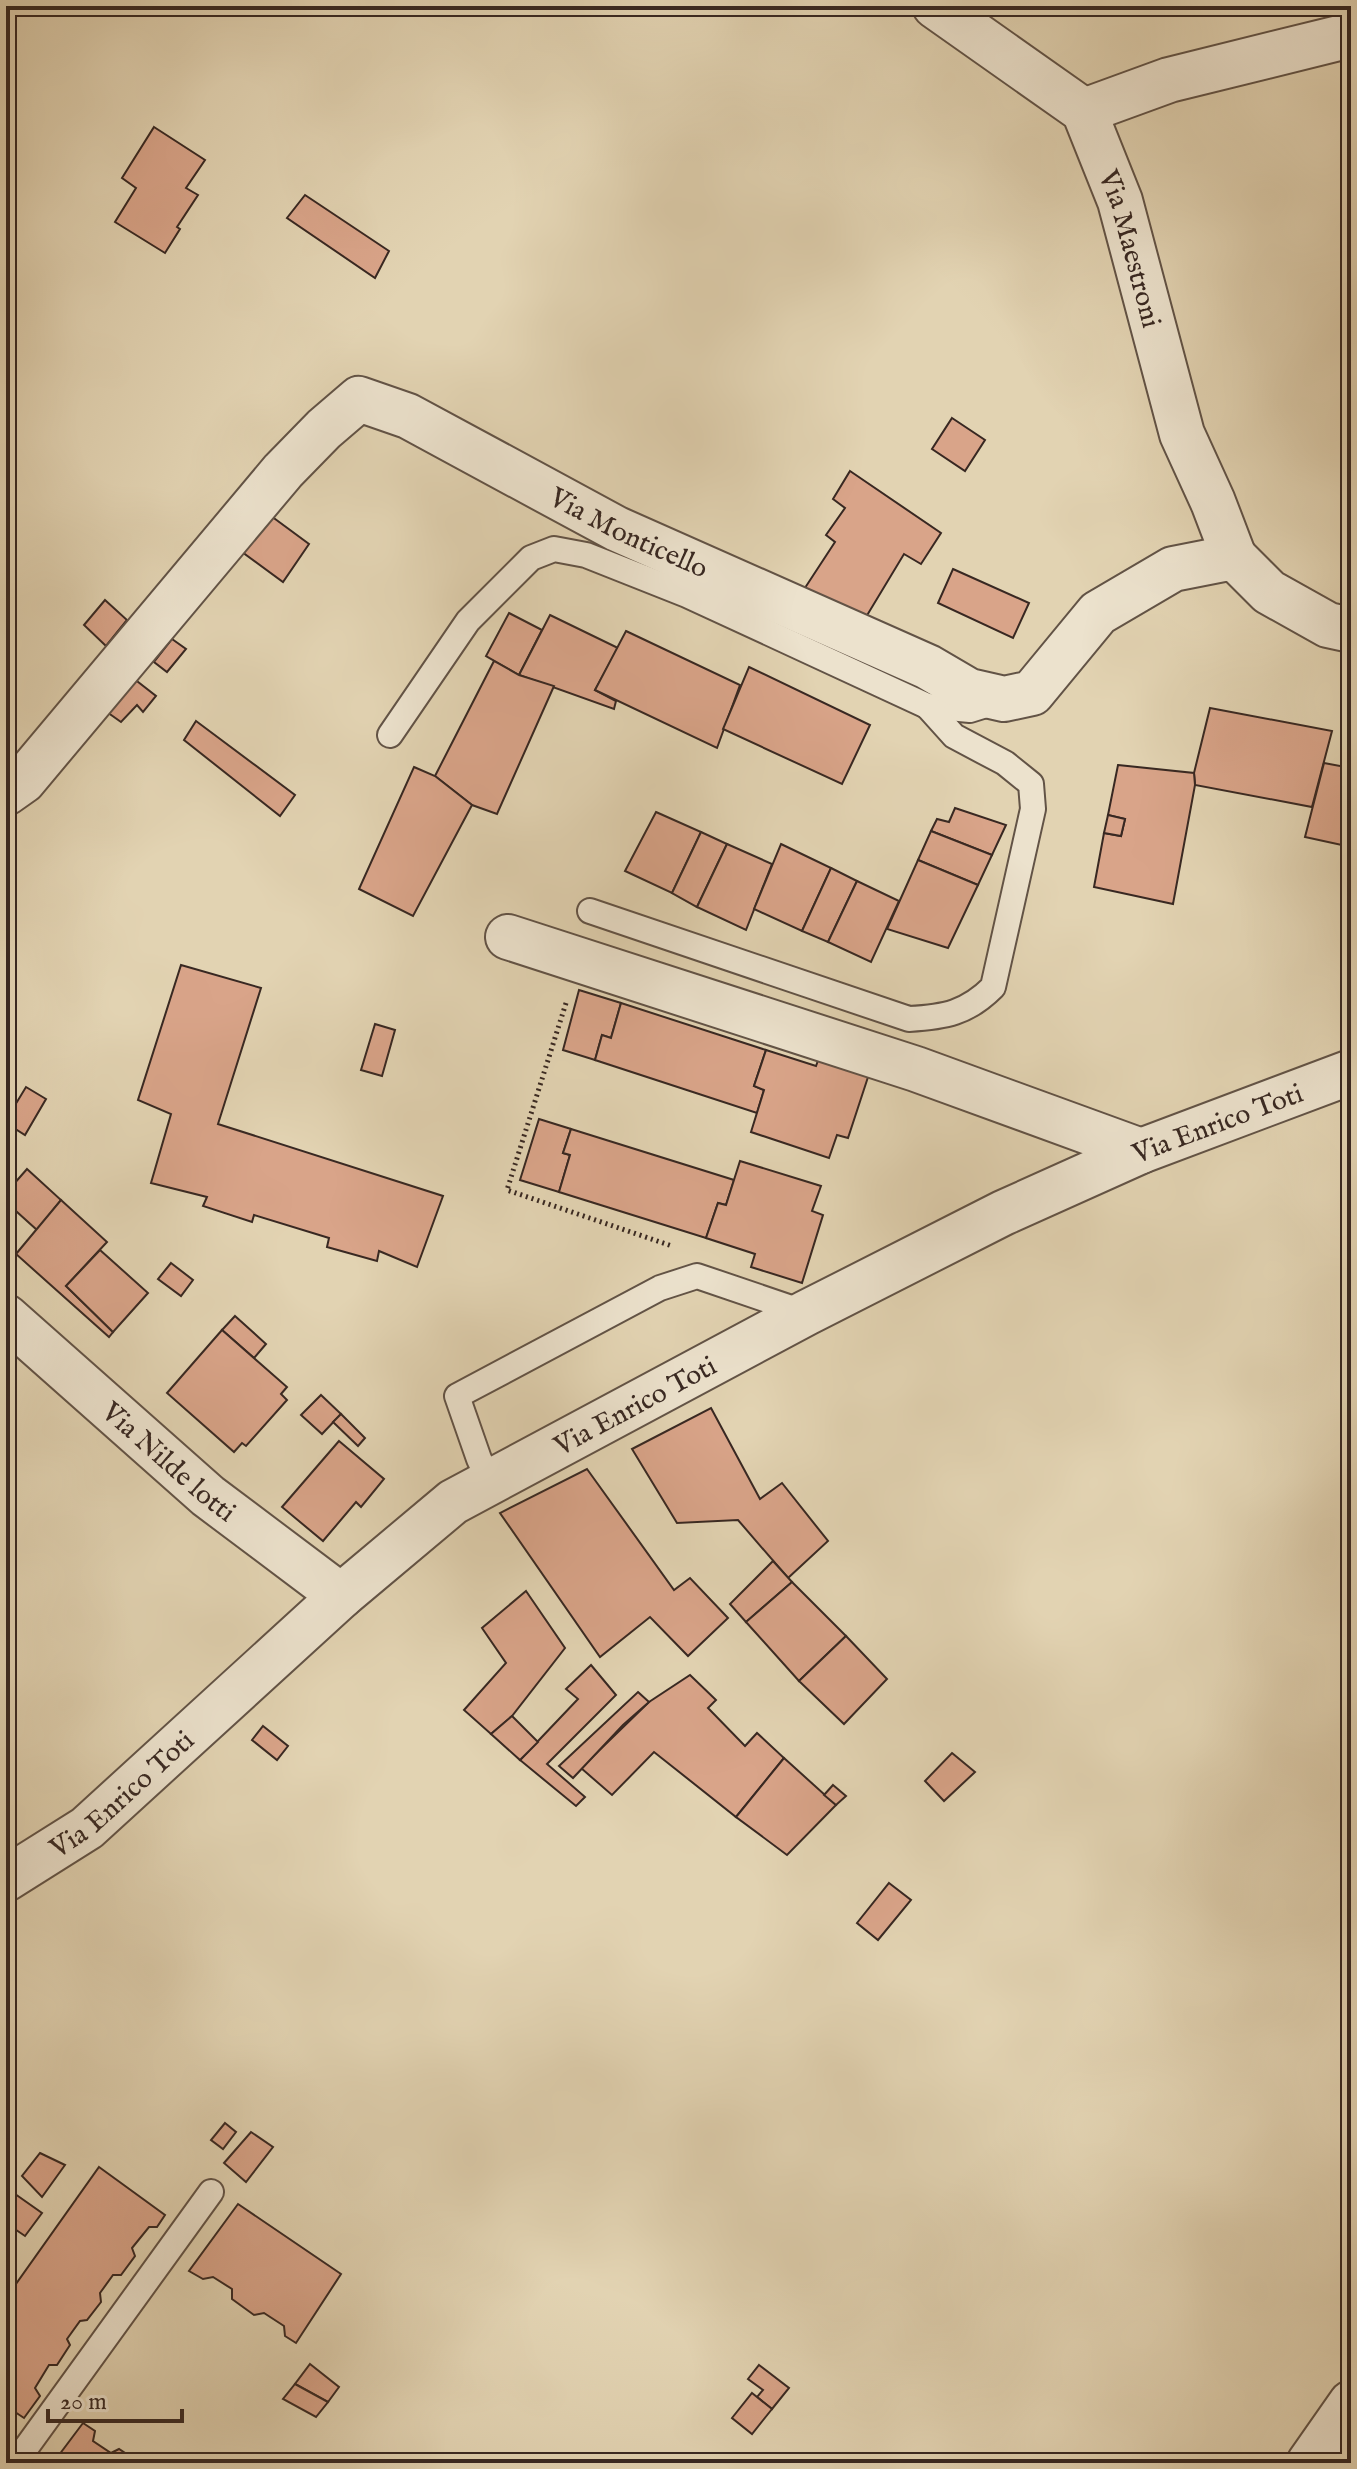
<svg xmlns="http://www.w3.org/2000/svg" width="1357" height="2469" font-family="'IM FELL English',serif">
<rect width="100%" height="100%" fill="#e2d3b2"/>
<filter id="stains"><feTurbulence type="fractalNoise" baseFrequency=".0025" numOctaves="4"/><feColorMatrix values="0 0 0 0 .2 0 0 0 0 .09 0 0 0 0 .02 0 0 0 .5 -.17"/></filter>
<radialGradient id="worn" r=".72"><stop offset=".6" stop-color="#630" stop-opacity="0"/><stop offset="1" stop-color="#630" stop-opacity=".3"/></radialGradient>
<g fill="#d9a489" stroke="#382822" stroke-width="2">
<path d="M154,127L205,160L186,188L198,195L177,227L180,229L165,253L115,222L136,188L122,178Z"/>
<path d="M305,195L389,251L375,278L287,218Z"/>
<path d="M952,418L985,440L965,471L932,449Z"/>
<path d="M850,471L941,533L921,564L904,554L860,627L799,597L835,542L826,535L845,508L833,499Z"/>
<path d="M267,513L309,544L283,582L238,549Z"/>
<path d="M953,569L1029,603L1013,638L938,603Z"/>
<path d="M105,600L127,620L106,646L84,625Z"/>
<path d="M509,613L542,630L519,675L486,656Z"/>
<path d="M550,615L618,648L595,690L616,701L614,709L519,675Z"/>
<path d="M626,631L740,685L717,748L595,690Z"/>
<path d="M172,639L186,649L167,672L154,662Z"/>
<path d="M494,661L519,675L554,686L497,814L472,805L435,776Z"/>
<path d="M749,667L870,725L842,784L723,729Z"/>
<path d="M133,678L156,696L143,712L137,705L121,722L107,712Z"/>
<path d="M1210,708L1332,731L1312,807L1195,785L1194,773Z"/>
<path d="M196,721L295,795L280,816L184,740Z"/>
<path d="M1324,763L1351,768V847L1305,837Z"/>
<path d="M1118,765L1194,773L1195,785L1173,904L1094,887L1104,833L1121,836L1125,819L1108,815Z"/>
<path d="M414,767L435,776L472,805L413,916L359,889Z"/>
<path d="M955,808L1006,825L992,855L931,831L937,819L949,822Z"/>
<path d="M656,812L701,832L672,893L625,871Z"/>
<path d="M1108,815L1125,819L1121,836L1104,833Z"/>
<path d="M931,831L992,855L978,885L918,860Z"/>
<path d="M701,832L727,844L697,907L672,893Z"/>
<path d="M727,844L772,864L746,930L697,907Z"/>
<path d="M781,844L831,868L802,931L754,909Z"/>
<path d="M918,860L978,885L948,948L887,929Z"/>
<path d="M831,868L857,881L828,942L802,931Z"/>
<path d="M857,881L899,901L871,962L828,942Z"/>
<path d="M181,965L261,988L218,1124L443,1196L417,1267L379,1251L377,1261L327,1247L329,1238L254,1215L252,1222L203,1206L207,1197L151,1183L171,1114L138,1100Z"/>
<path d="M579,990L621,1003L611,1038L602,1035L595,1060L563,1050Z"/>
<path d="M621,1003L766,1050L754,1086L764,1090L757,1113L595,1060L602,1035L611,1038Z"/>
<path d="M375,1024L395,1030L382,1076L361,1070Z"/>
<path d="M766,1050L816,1066L820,1055L870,1071L848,1138L837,1135L829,1158L751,1132L764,1090L754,1086Z"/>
<path d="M26,1087L46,1099L25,1135L6,1123V1120Z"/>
<path d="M539,1119L571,1129L563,1153L570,1155L559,1192L520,1180Z"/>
<path d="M571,1129L734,1180L726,1205L718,1203L706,1238L559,1192L570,1155L563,1153Z"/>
<path d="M740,1161L821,1186L812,1211L823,1215L802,1283L751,1267L755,1254L706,1238L718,1203L726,1205Z"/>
<path d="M27,1169L61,1200L37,1230L6,1202V1193Z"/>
<path d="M61,1200L107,1242L66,1286L113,1332L109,1337L16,1254Z"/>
<path d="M100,1250L148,1293L113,1332L66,1286Z"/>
<path d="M171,1263L193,1280L181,1296L158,1279Z"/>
<path d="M235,1316L266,1344L254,1358L222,1330Z"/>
<path d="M222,1330L287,1387L281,1394L287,1400L246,1446L242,1443L234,1452L167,1393Z"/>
<path d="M321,1395L341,1414L322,1434L301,1415Z"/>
<path d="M711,1408L760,1499L782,1483L828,1541L788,1578L738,1520L677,1523L632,1449Z"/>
<path d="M341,1414L365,1438L358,1446L333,1422Z"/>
<path d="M339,1441L384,1479L361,1507L356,1502L323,1541L282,1507Z"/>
<path d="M587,1469L674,1590L690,1578L728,1618L688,1656L650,1617L600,1657L500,1513Z"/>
<path d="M773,1561L792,1582L746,1622L730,1604Z"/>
<path d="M792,1582L846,1636L799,1681L746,1622Z"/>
<path d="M526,1591L565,1648L512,1716L491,1734L464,1710L506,1663L482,1628Z"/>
<path d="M846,1636L887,1679L844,1724L799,1681Z"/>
<path d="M591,1665L616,1695L547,1764L585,1797L576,1806L520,1760L578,1699L566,1689Z"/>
<path d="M690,1675L716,1700L708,1708L745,1746L757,1733L784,1758L736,1817L654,1752L612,1795L581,1768L649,1702Z"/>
<path d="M638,1692L649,1702L623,1725L573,1778L559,1766Z"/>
<path d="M512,1716L538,1742L520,1760L491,1734Z"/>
<path d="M263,1726L288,1746L277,1760L252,1740Z"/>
<path d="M952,1753L975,1772L944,1801L925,1781Z"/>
<path d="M784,1758L836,1805L787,1855L736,1817Z"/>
<path d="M833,1785L846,1796L836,1805L824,1795Z"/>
<path d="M889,1883L911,1900L878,1940L857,1923Z"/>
<path d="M225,2123L236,2132L223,2149L211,2140Z"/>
<path d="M251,2132L273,2147L246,2182L224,2163Z"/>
<path d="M40,2153L65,2165L42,2197L22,2176Z"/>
<path d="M99,2167L165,2215L157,2227H149L132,2248L135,2256L121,2275H113L100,2293L101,2302L87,2320L80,2321L67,2339L70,2345L57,2365H49L35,2388L40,2396L24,2418L6,2406V2298Z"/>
<path d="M8,2189L42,2213L25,2236L6,2223Z"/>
<path d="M238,2204L341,2274L296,2343L285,2336L284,2326L264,2313L254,2315L232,2299V2289L213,2277L203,2279L189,2271Z"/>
<path d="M310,2364L339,2387L328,2402L295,2384Z"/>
<path d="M759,2365L789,2388L772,2409L757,2397L763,2390L748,2379Z"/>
<path d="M295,2384L328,2402L316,2417L283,2399Z"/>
<path d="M752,2393L772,2409L752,2434L732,2418Z"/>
<path d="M83,2423L95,2431L93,2441L111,2453L119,2449L140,2463H53Z"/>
</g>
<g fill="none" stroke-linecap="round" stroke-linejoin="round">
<defs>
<g id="service">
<path d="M390,735L468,621L531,558L554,549L586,555L687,595L927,706L970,710L986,705"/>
<path d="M590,911L909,1019C945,1017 967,1013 993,987L1033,809L1031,784L1005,763L954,736L927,706"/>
<path d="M490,1482L479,1459L457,1396L660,1288L697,1276L806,1313"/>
<path d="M15,2463L211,2192"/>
</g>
<g id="minor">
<path id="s1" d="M935,6L1084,111L1120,201L1182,434L1213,502L1234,557"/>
<path d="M1084,111L1169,80L1351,35"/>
<path id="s2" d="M6,793L23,781L283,471L324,429L359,399L408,416L617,529L928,667L969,691L1004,699L1032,693L1098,613L1173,569L1234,557L1269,592L1328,625L1351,630"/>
<path d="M508,937L916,1069L1141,1151"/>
<path id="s3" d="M6,1317L208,1496L341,1596"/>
<path d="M1309,2463L1351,2403"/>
</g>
<g id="tertiary">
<path id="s4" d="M6,1879L87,1828L341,1596L453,1502L806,1313L1003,1213L1141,1151L1351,1072"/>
</g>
</defs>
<use href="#service" stroke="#625346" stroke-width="28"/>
<use href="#minor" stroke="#625346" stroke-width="48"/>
<use href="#tertiary" stroke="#625346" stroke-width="48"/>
<path stroke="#382822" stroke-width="5" stroke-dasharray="2 4" stroke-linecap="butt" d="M566,1003L507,1190L672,1246"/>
<use href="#service" stroke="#ece2cd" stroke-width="24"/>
<use href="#minor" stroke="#ece2cd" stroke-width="44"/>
<use href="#tertiary" stroke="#ece2cd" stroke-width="44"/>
</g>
<g text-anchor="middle" stroke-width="6" stroke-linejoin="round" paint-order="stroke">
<g font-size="28" fill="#382822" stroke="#ece2cd">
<text dy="10" stroke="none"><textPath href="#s1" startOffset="328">Via Maestroni</textPath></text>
<text dy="10" stroke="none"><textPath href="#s2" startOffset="832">Via Monticello</textPath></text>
<text dy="10" stroke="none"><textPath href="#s4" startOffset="1440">Via Enrico Toti</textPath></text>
<text dy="10" stroke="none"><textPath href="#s4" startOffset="792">Via Enrico Toti</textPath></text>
<text dy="10" stroke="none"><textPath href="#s3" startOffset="218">Via Nilde lotti</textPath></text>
<text dy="10" stroke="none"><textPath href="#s4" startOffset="144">Via Enrico Toti</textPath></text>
</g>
</g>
<rect width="1357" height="2469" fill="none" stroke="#e2d3b2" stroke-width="32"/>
<rect x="8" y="8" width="1341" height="2453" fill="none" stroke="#382822" stroke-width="4"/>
<rect x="16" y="16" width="1325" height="2437" fill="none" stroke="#382822" stroke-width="2"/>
<path d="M48 2409v12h134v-12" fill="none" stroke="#382822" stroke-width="4"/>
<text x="60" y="2409" font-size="24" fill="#382822" stroke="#ece2cd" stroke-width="6" paint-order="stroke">20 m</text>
<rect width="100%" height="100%" filter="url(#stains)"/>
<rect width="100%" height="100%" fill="url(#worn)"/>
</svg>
